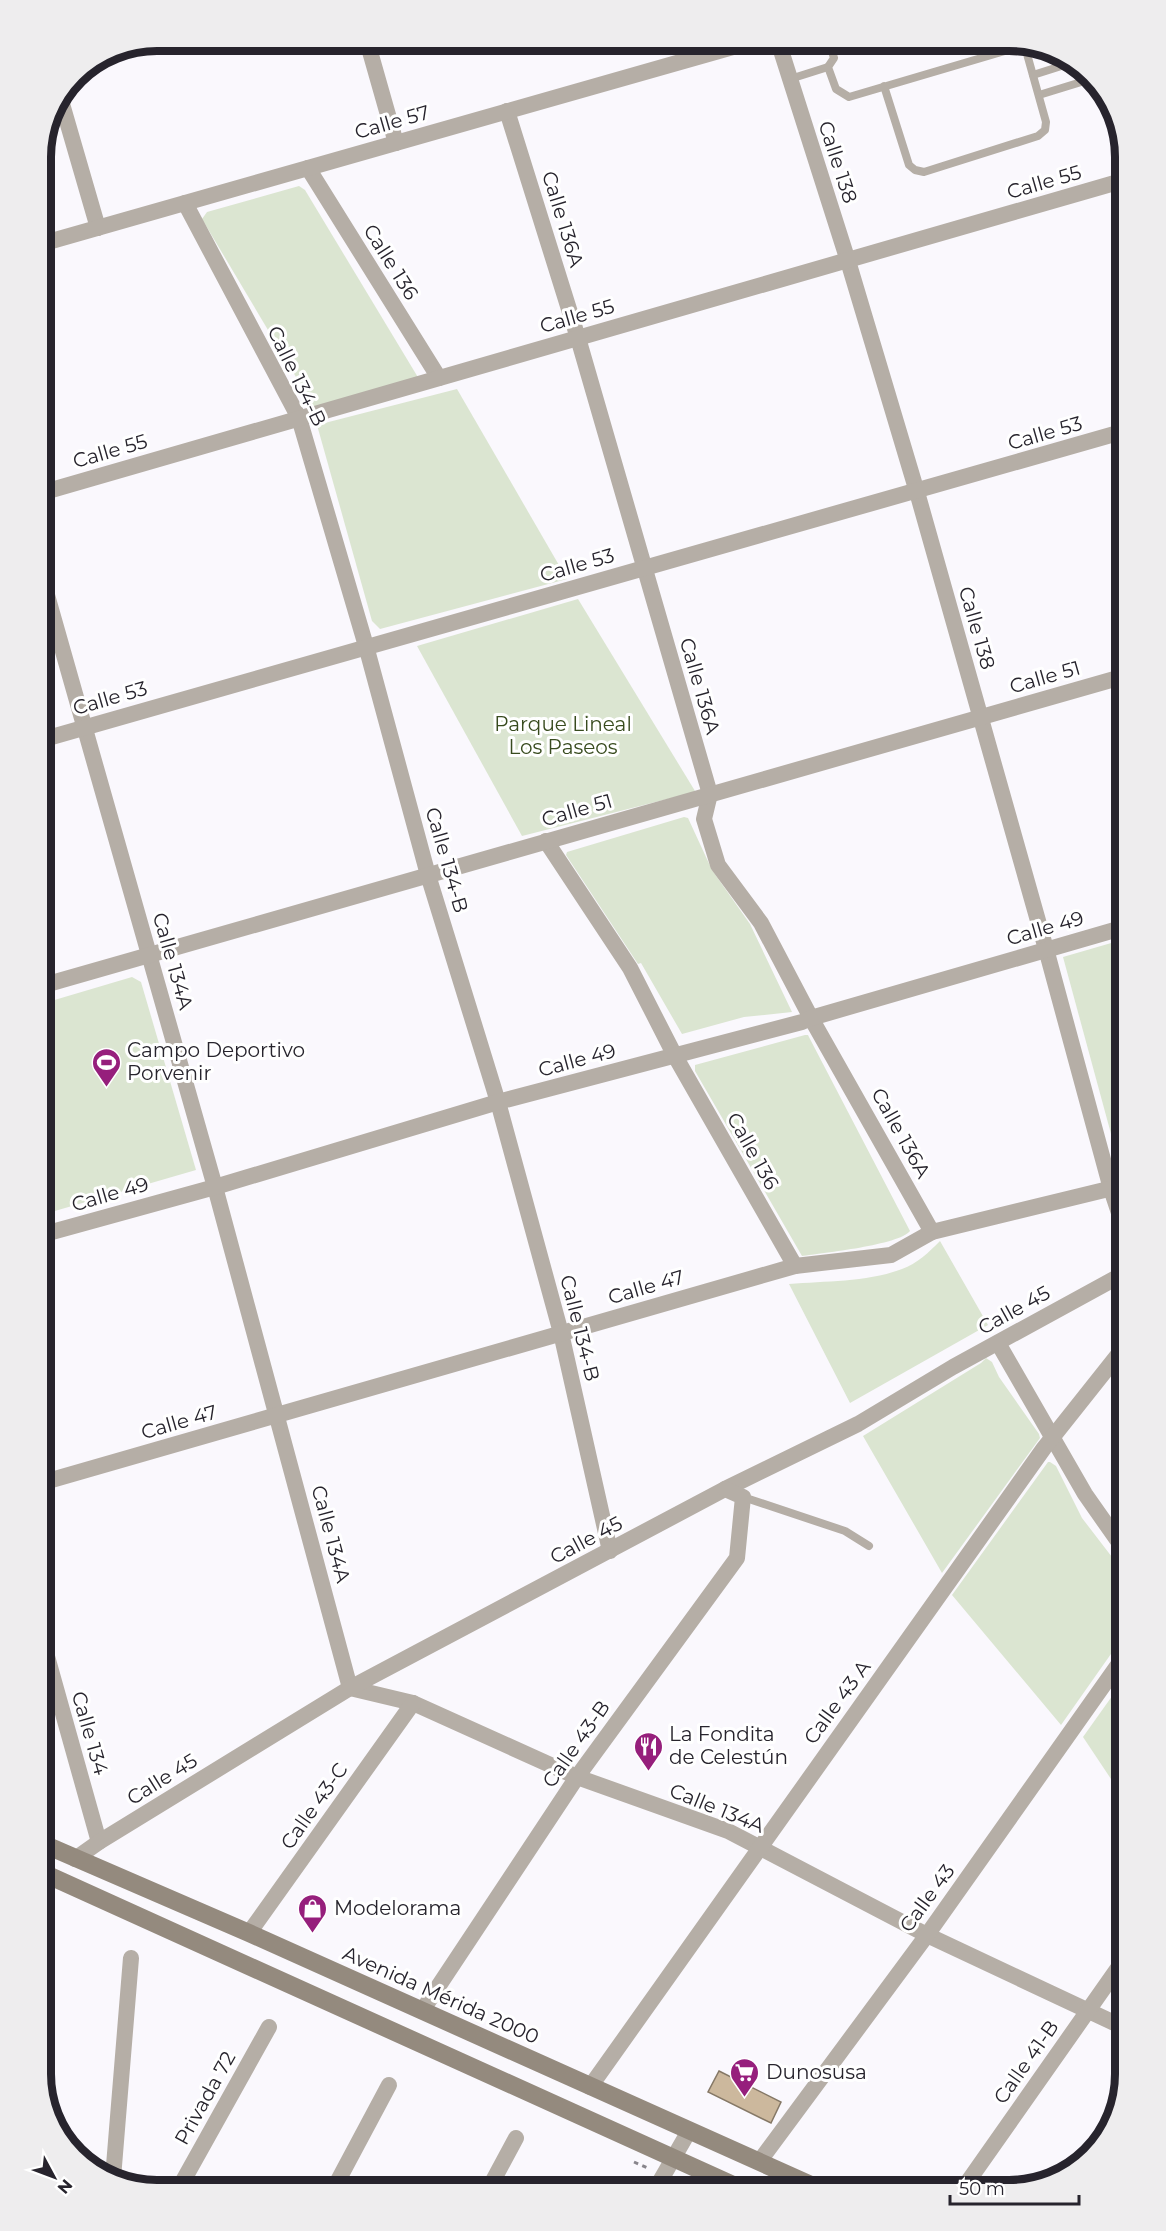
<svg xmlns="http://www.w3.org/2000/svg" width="1166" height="2231" font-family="Montserrat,sans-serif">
<rect width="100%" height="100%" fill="#faf8fd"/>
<g fill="#dbe5d1">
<path d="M299,186L305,190L419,379L315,409L202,219L207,212Z"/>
<path d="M457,389L567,579L380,629L372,621L317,425Z"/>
<path d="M578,599L695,791L691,793L522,836L417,646Z"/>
<path d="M684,817L688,818L712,870L750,924L792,1012L744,1017L682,1034L641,963L638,964L566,855L567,852Z"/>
<path d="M1125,939V1166L1120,1167L1063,957Z"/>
<path d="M132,977L141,982L196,1170L41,1215V1004Z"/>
<path d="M805,1035H808L810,1039L910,1231C899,1245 823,1253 802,1256L695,1071V1065Z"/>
<path d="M940,1241L988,1325L850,1403L789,1284C826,1281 868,1282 902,1269C917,1264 929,1252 940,1241Z"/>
<path d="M986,1358L992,1362L999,1377L1039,1434L1040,1438L942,1573L863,1436L981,1363Z"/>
<path d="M1048,1462H1050L1056,1466L1082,1518L1125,1574V1634L1061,1725L952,1595Z"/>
<path d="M1125,1678V1800L1083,1737Z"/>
</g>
<path fill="#ccb89d" stroke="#857866" stroke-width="1.5" d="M719,2071L781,2102L771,2123L708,2092Z"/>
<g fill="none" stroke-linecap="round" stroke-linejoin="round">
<g stroke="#88858c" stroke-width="3" stroke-dasharray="4.5 4.5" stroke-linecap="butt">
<path d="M634,2162L650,2169"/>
<path d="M678,2182L697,2190"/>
</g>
<g stroke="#b5aea6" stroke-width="8">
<path d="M829,41L834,58L828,67L836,89L849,97L1015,48L1022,49L1027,54L1046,122L1045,130L1038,136L924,172L915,170L909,165L884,86"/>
<path d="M1033,75L1074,62"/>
<path d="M790,79L828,67"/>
<path d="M1039,95L1091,79"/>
<path d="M743,1497L845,1531L869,1546"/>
</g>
<g stroke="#b5aea6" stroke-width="16">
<path d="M367,41L396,143"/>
<path d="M778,41L848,261L917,492L1046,949L1111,1189L1125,1231"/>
<path d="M60,97L98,228"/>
<path d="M507,111L578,338L710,794L704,819L718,865L761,923L811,1018L932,1232"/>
<path d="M308,168L439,378"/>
<path d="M185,203L299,418L366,646L428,875L498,1102L561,1333L610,1551"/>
<path d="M41,244L754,41"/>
<path d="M41,493L1125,180"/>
<path d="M41,574L215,1187L350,1688"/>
<path d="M41,740L1125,431"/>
<path d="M546,841L630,968L675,1056L795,1266"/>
<path d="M41,986L1125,676"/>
<path d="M41,1235L215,1187L498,1102L802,1022L811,1018L1125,927"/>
<path d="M998,1343L1085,1494L1125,1551"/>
<path d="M41,1483L795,1266L891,1255L932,1232L1125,1185"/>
<path d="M41,1635L99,1842"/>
<path d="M350,1688L413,1703L577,1777L728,1831L927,1935L1125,2028"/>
<path d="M75,1859L99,1842L350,1688L725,1489L858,1424L953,1367L1125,1273"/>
<path d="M249,1933L413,1703"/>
<path d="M422,2011L577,1777L737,1558L743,1497L725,1489"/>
<path d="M590,2087L1044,1448L1125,1346"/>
<path d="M759,2162L927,1935L1125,1655"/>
<path d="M113,2178L131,1958"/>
<path d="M178,2190L269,2027"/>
<path d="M333,2190L389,2085"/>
<path d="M488,2190L516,2138"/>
<path d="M655,2190L689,2131"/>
<path d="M962,2190L1125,1958"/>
</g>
<g stroke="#948a7e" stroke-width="18">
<path d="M41,1843L249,1933L822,2190"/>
<path d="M41,1872L744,2190"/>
</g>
</g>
<defs>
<symbol id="stadium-pin" viewBox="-11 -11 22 30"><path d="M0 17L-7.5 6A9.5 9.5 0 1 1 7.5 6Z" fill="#961f7c" stroke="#fff"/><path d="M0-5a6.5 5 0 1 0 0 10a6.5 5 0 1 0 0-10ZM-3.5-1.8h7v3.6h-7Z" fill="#fff"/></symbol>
<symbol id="restaurant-pin" viewBox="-11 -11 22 30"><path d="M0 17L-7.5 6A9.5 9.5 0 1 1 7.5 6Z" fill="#961f7c" stroke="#fff"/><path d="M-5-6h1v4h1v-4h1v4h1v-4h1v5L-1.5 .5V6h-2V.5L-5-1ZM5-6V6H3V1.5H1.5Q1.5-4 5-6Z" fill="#fff"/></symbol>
<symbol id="shop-pin" viewBox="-11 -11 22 30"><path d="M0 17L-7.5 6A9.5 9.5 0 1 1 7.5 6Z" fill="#961f7c" stroke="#fff"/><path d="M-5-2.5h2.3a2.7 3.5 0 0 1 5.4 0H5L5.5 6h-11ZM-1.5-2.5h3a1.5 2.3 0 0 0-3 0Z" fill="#fff"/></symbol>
<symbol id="supermarket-pin" viewBox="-11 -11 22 30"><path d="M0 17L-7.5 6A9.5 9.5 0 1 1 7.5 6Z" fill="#961f7c" stroke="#fff"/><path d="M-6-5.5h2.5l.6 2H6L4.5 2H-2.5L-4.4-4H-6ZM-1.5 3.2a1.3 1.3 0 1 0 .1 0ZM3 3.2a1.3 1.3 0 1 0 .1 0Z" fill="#fff"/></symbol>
</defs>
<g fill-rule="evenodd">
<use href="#stadium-pin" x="90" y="1046" width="33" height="45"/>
<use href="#restaurant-pin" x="632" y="1730" width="33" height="45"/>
<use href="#shop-pin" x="296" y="1892" width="33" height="45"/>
<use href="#supermarket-pin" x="728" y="2056" width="33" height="45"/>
</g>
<g text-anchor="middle" stroke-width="6" stroke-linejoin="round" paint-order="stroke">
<g font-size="20" fill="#27242d" stroke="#fff">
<text transform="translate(392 122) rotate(-16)" y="7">Calle 57</text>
<text transform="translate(838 162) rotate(72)" y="7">Calle 138</text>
<text transform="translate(1044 182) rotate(-16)" y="7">Calle 55</text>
<text transform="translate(563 219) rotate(73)" y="7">Calle 136A</text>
<text transform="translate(391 262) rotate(58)" y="7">Calle 136</text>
<text transform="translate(577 316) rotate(-16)" y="7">Calle 55</text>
<text transform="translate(297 376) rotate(64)" y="7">Calle 134-B</text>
<text transform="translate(1045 433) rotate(-16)" y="7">Calle 53</text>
<text transform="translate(110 451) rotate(-16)" y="7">Calle 55</text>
<text transform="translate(577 565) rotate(-16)" y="7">Calle 53</text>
<text transform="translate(977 628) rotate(74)" y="7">Calle 138</text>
<text transform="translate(1045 677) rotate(-16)" y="7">Calle 51</text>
<text transform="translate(700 686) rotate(74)" y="7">Calle 136A</text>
<text transform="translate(110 698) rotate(-16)" y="7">Calle 53</text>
<text transform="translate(577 810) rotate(-16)" y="7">Calle 51</text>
<text transform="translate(447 860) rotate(74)" y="7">Calle 134-B</text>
<text transform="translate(1045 928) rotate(-16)" y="7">Calle 49</text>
<text transform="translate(173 961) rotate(74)" y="7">Calle 134A</text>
<text transform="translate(577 1060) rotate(-15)" y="7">Calle 49</text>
<text transform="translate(901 1133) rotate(61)" y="7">Calle 136A</text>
<text transform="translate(753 1151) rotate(61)" y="7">Calle 136</text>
<text transform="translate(110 1194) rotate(-16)" y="7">Calle 49</text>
<text transform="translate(646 1287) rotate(-16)" y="7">Calle 47</text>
<text transform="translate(1014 1310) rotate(-29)" y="7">Calle 45</text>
<text transform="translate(580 1328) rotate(76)" y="7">Calle 134-B</text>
<text transform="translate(179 1422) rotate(-16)" y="7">Calle 47</text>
<text transform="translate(331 1534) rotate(75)" y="7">Calle 134A</text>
<text transform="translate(586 1540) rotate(-28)" y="7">Calle 45</text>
<text transform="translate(837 1702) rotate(-54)" y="7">Calle 43 A</text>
<text transform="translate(90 1733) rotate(74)" y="7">Calle 134</text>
<text transform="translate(576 1744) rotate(-55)" y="7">Calle 43-B</text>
<text transform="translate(162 1779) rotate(-32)" y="7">Calle 45</text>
<text transform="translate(314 1806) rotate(-55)" y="7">Calle 43-C</text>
<text transform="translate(717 1808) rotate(22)" y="7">Calle 134A</text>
<text transform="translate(927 1898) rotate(-54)" y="7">Calle 43</text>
<text transform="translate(441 1995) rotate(24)" y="7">Avenida Mérida 2000</text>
<text transform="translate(1026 2062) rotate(-55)" y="7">Calle 41-B</text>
<text transform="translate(205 2098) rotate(-61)" y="7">Privada 72</text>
</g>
<g font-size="20" fill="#384b1e" stroke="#fff">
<text x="563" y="731">Parque Lineal<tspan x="563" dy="23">Los Paseos</tspan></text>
</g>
<g font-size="20" fill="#27242d" stroke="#fff" text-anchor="start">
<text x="127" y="1057">Campo Deportivo<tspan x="127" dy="23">Porvenir</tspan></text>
<text x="669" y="1741">La Fondita<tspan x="669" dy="23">de Celestún</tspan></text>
<text x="334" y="1915">Modelorama</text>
<text x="766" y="2079">Dunosusa</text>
</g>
</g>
<path d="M0 0H1166V2231H0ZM157 51H1009A106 106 0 0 1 1115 157V2074A106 106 0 0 1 1009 2180H157A106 106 0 0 1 51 2074V157A106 106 0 0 1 157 51Z" fill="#eeedee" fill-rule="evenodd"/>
<path fill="none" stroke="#27242d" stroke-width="8" d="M157 51H1009A106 106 0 0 1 1115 157V2074A106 106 0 0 1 1009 2180H157A106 106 0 0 1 51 2074V157A106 106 0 0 1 157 51Z"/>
<g transform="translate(54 2177) rotate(131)" stroke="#ffffff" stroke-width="4.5" paint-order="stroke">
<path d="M0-4.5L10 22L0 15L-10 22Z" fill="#27242d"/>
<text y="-9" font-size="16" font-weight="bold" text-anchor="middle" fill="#27242d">N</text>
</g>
<path d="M950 2195v9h129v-9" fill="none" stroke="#27242d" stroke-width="3"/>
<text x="959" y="2195" font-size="18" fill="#27242d" stroke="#ffffff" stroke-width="4.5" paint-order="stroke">50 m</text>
</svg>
